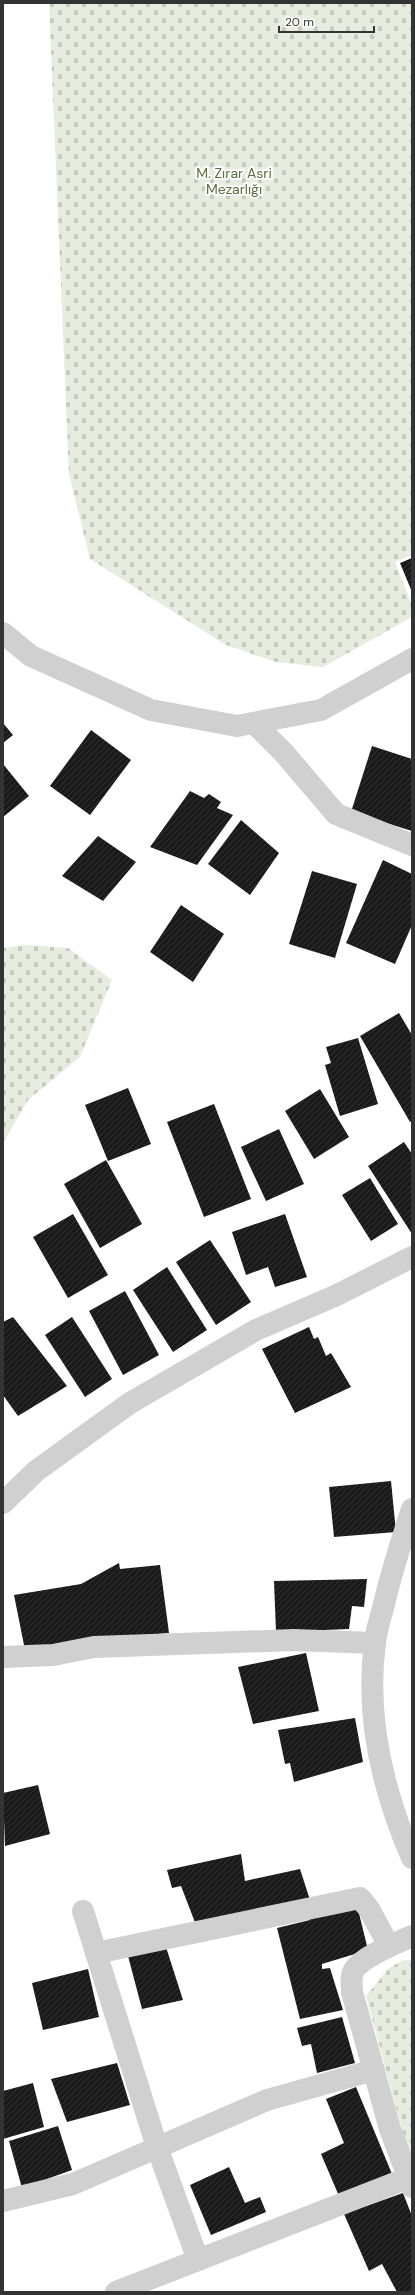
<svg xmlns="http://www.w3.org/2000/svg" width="415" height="2295" font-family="'DM Sans',sans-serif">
<defs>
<pattern id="cemetery-stones" width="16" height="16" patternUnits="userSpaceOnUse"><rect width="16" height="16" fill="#e6ecdf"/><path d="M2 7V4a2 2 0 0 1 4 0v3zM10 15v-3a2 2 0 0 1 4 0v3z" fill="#c6cbc0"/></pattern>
<pattern id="building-hatch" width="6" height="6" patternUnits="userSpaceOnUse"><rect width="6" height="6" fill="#1a1a1a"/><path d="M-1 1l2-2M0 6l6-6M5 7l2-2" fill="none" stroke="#333"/></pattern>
</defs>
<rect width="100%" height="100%" fill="#fff"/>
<g fill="url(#cemetery-stones)">
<path d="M49,3H412V555L395,562L412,605V617L323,667L276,662L226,645L90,559L69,474Z"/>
<path d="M24,945L68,948L112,980L80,1057L28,1100L3,1143V948Z"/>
<path d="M404,1960H412V2167L366,1996L389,1968Z"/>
</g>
<g fill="url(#building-hatch)">
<path d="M412,558V592L400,563Z"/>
<path d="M3,723L13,735L3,743Z"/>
<path d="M91,730L131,760L90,815L50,786Z"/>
<path d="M372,746L412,759V831L351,812Z"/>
<path d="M3,764L29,796L3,817Z"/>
<path d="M190,791L204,798L209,794L221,802L217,808L233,815L197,865L150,847Z"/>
<path d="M241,820L279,853L250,895L208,864Z"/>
<path d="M98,836L136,862L103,901L62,876Z"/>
<path d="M383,860L412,874V925L395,964L346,943Z"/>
<path d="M312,871L357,884L335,958L289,944Z"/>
<path d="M181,905L224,934L193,982L150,952Z"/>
<path d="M399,1013L412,1035V1121L410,1122L360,1036Z"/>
<path d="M358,1038L378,1104L340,1116L325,1065L331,1063L326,1047Z"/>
<path d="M128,1088L151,1144L108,1161L85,1105Z"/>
<path d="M320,1089L349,1137L314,1159L285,1111Z"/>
<path d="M214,1104L251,1199L204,1217L167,1122Z"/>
<path d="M279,1129L304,1184L266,1201L241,1147Z"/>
<path d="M404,1142L412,1154V1234L368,1166Z"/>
<path d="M106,1160L142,1224L100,1248L64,1184Z"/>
<path d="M370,1178L398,1224L371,1241L342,1195Z"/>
<path d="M73,1214L108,1275L68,1298L33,1237Z"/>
<path d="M285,1214L307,1277L275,1287L268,1267L246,1275L232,1232Z"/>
<path d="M210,1240L251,1302L216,1325L176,1262Z"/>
<path d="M167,1267L207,1330L173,1352L133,1290Z"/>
<path d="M125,1291L159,1355L123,1375L89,1311Z"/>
<path d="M13,1317L67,1386L18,1416L3,1395V1322Z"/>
<path d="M72,1317L112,1379L85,1397L45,1335Z"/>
<path d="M309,1327L314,1339L318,1337L326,1356L331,1353L351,1387L295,1413L262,1349Z"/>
<path d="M391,1481L396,1532L334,1537L329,1487Z"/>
<path d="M119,1563L120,1569L160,1565L169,1633L92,1640L25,1650L14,1595L81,1584Z"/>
<path d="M367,1579L364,1607L352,1606L349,1629L276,1632L274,1581Z"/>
<path d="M306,1653L319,1711L253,1724L238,1667Z"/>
<path d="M355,1718L363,1762L294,1782L290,1763L285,1764L278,1730Z"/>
<path d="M38,1785L50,1834L5,1846L3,1793Z"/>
<path d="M241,1854L245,1881L300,1869L310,1900L196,1925L181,1886L172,1888L167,1870Z"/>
<path d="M357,1905L368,1950L322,1964V1969L330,1968L343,2010L300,2019L277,1928L310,1920L309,1915Z"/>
<path d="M165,1944L183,2000L142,2009L128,1956Z"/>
<path d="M88,1969L99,2017L43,2030L32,1983Z"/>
<path d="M342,2017L355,2063L317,2073L311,2044L302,2046L297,2028Z"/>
<path d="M117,2063L130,2105L67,2122L51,2079Z"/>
<path d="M33,2083L44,2127L3,2139V2091Z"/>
<path d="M356,2087L392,2174L339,2196L321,2154L344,2143L326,2099Z"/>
<path d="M58,2126L72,2170L22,2188L9,2141Z"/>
<path d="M229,2167L245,2203L260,2197L266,2212L211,2235L190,2185Z"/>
<path d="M403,2193L412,2216V2292H397L382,2264L369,2271L344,2214Z"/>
</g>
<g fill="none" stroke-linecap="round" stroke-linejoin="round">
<g stroke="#d0d0d0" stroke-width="22">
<path d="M254,723L284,753L336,814L412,845"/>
<path d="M3,1503L36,1471L130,1403L256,1330L337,1295L412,1257"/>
<path d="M412,1509C401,1542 391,1574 383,1608C380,1619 376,1631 375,1643C365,1717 383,1791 412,1858"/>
<path d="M3,1657L53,1655L94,1647L294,1640L375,1643"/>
<path d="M83,1911L157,2147L198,2260"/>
<path d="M412,1936C397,1943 363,1956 354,1970C350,1977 352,1984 352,1992L390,2129L412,2187"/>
<path d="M96,1953L360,1898L369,1909L389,1946"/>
<path d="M3,2201L73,2184L267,2100L374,2070"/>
<path d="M116,2292L408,2178"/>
</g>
<path stroke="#d0d0d0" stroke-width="22" d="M3,633L31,656L151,710L237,726L321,710L412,659"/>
</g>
<g text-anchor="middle" stroke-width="4" stroke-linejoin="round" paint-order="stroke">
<g font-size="14" fill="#56703f" stroke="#fff">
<text x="234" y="178">M. Zırar Asri<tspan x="234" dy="16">Mezarlığı</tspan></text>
</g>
</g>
<rect width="415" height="2295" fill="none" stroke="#333333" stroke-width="8"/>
<path d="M279 26v6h95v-6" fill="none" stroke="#333333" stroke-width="2"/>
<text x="285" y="26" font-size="12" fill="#333333" stroke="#ffffff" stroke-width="3" paint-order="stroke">20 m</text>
</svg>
